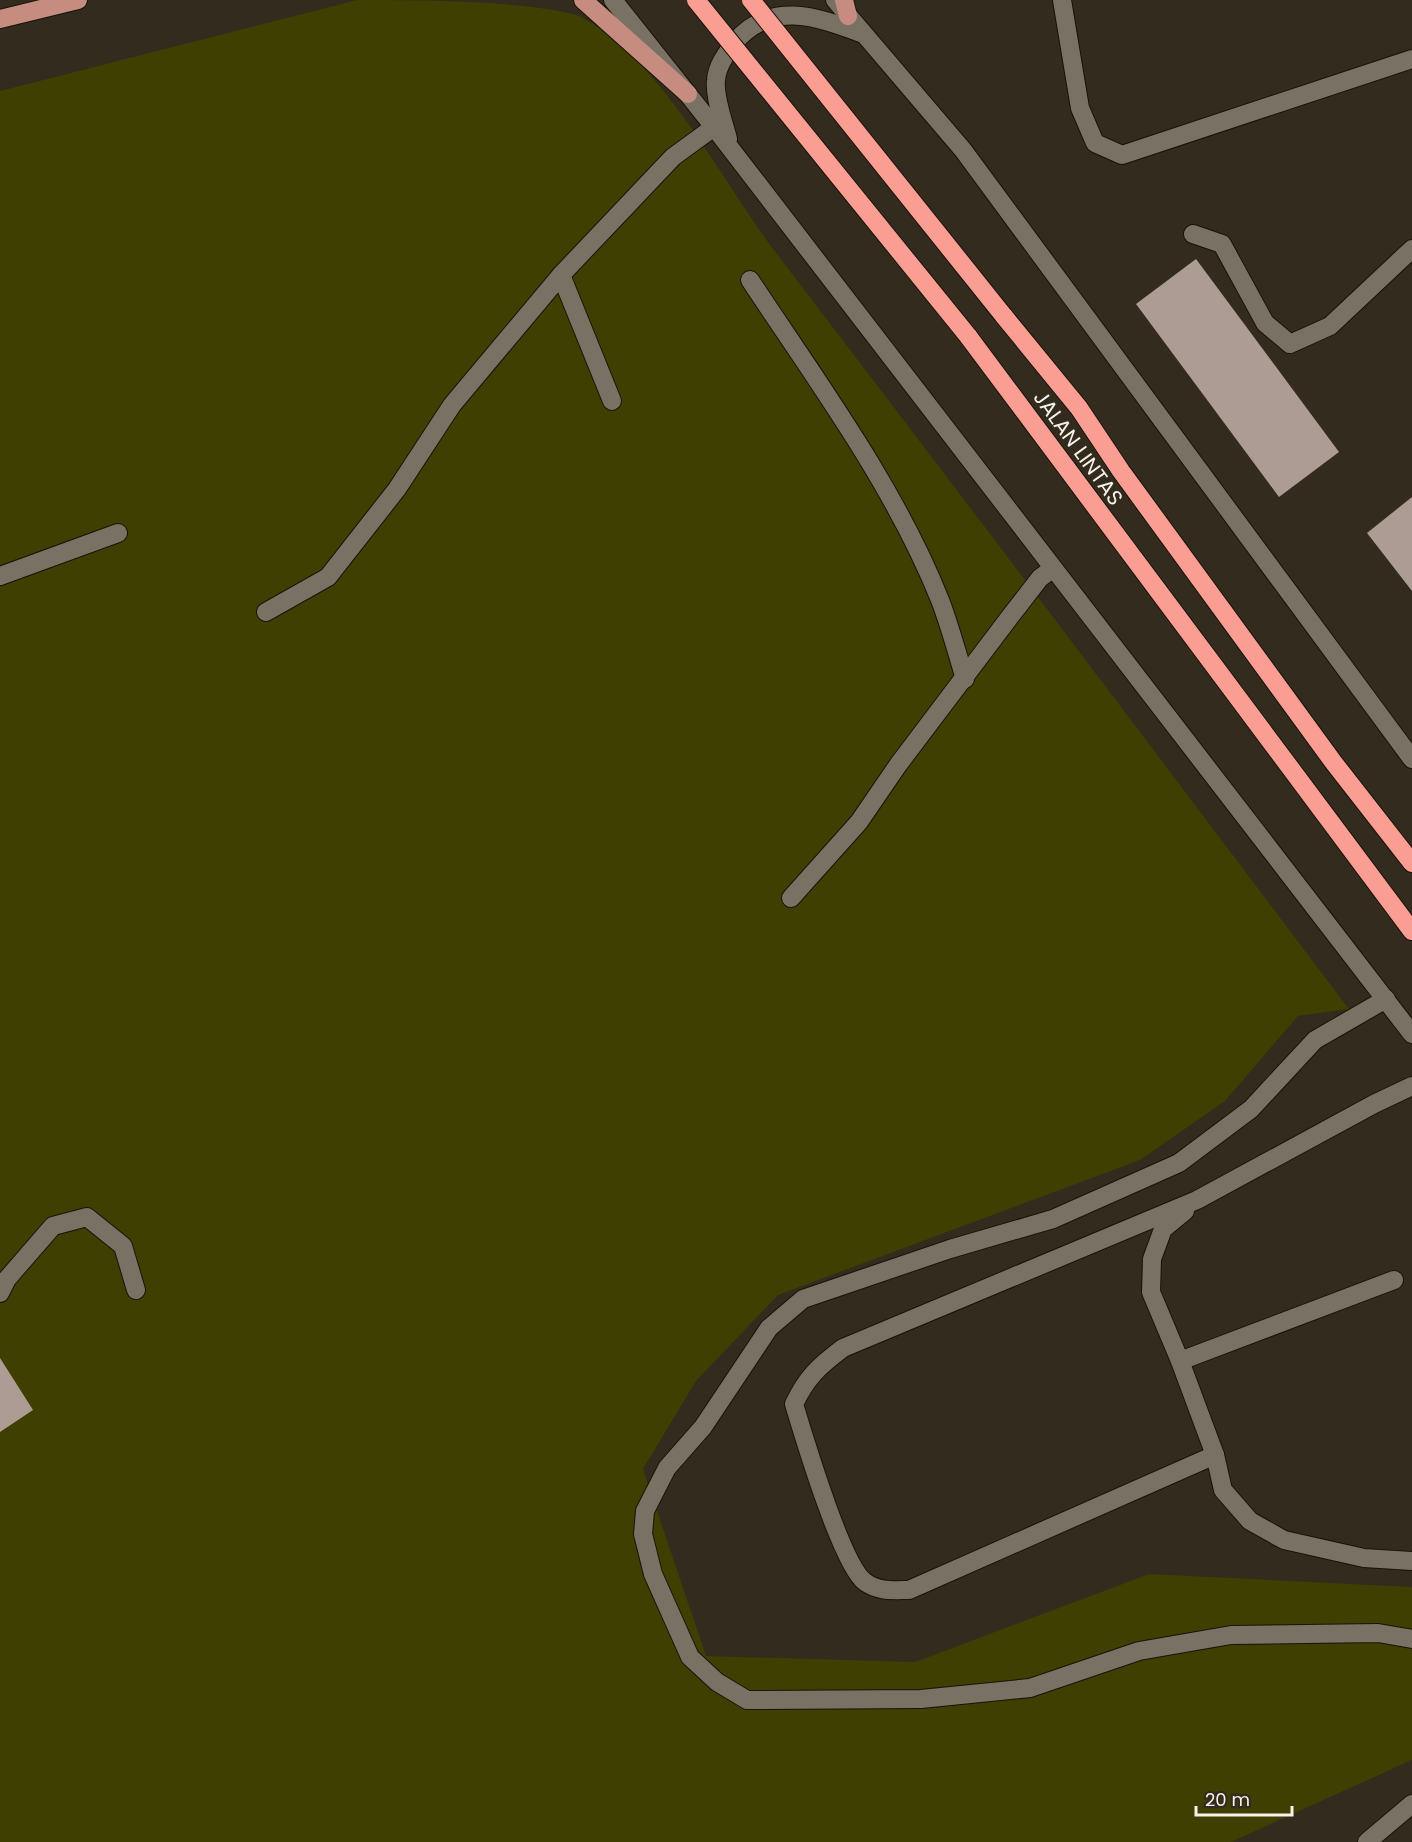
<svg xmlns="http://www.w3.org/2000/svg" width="1412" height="1842" font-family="Poppins,sans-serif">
<rect width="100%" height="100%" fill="#322b1e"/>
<path fill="#3e3f00" d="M357,0C416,0 527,0 579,16C660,56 722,182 777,254C969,505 1159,757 1349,1009L1298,1016L1225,1101L1140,1160L778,1295L696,1381L643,1469L706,1656L915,1662L1149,1574L1412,1587V1760L1231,1842H0V91Z"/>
<g fill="#ad9c94">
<path d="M1196,259L1339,452L1279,497L1136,304Z"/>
<path d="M1412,497V591L1367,533Z"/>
<path d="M0,1358L33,1410L0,1432Z"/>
</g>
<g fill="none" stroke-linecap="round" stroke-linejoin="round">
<defs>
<g id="minor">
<path d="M613,0L714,127L1412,1034"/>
<path d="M835,0L963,150L1412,759"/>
<path d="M1062,0L1080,108L1095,143L1122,155L1412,59"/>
<path d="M728,139C724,122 714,98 716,80C717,66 726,54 734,43C770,0 815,16 861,33"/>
<path d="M1193,234L1222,244L1265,323L1290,344L1330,326L1412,249"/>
<path d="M561,275L612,401"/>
<path d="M750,280C818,383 894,485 940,600C950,626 957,653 965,679"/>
<path d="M0,576L118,533"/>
<path d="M266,612L328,577L397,489L452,405L561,275L673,157L714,127"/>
<path d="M791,898L859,822L898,765L1009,618L1040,578L1052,569"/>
<path d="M1386,999L1315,1040L1251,1109L1179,1163L1053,1219L950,1249L803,1299L769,1328L703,1427L667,1468L645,1511L643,1534L653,1574L690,1657L717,1682L747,1700L921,1699L1030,1688L1139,1651L1231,1635L1378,1633L1412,1639"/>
<path d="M1185,1211L1163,1229L1152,1259L1151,1292L1180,1361L1215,1455L1223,1490L1250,1521L1284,1540L1364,1558L1412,1561"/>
<path d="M0,1293L7,1279L53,1226L87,1217L123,1246L136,1290"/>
<path d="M1180,1361L1394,1280"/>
<path d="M1215,1455L909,1590C893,1590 879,1592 865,1582C842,1565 804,1437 794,1404C807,1377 819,1366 843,1348L1197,1200L1374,1104L1412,1086"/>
<path d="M1367,1842L1412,1804"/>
</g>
<g id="major">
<path d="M583,0L688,94"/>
<path d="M844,0L848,16"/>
<path d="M0,19L78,0"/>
</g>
<g id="highway">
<path d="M1003,315L1079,408L1121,471L1334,763L1412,863"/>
<path d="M968,336L1412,931"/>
</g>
</defs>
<use href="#minor" stroke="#191308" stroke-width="20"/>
<use href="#major" stroke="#191308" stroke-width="20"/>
<use href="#highway" stroke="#191308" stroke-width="20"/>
<use href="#minor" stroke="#797163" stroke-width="18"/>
<use href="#major" stroke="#c68c80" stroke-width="18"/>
<use href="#highway" stroke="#fa9e94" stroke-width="18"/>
<defs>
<g id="highway-bridge">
<path d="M696,0L968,336"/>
<path d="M751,0L1003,315"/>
</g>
</defs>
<use href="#highway-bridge" stroke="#191308" stroke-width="20" stroke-linecap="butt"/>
<use href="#highway-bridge" stroke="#fa9e94" stroke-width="18"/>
</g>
<g text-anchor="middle" stroke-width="6" stroke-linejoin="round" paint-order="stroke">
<g font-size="21" fill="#f7f3ea" stroke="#322b1e">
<text transform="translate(1078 448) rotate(54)" y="7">JALAN LINTAS</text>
</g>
</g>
<path d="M1196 1806v9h96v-9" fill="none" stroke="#f7f3ea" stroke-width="3"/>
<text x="1205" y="1806" font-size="18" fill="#f7f3ea" stroke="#322b1e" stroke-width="4.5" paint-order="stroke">20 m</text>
</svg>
